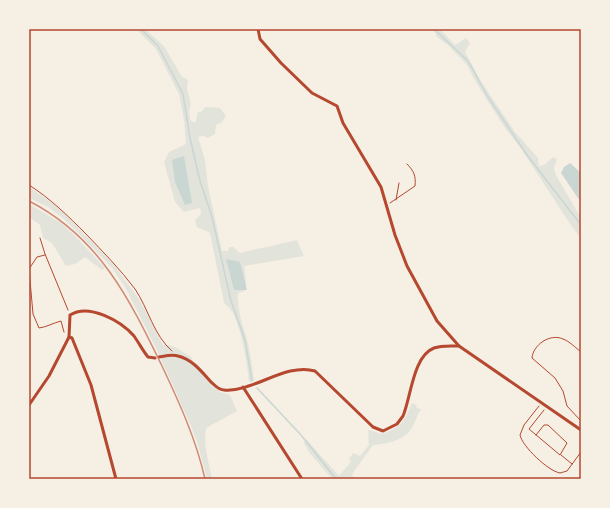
<svg xmlns="http://www.w3.org/2000/svg" width="610" height="508" font-family="'Zilla Slab',serif">
<rect width="100%" height="100%" fill="#f6efe4"/>
<g fill="#e2e4dc">
<path d="M136,29H145L164,46L182,77L188,80L187,89L191,104L189,111L190,120L195,123L198,112H201L205,107L220,108L226,116L222,122L216,125L215,134L208,138L203,136L198,137L205,160L208,186L222,251H228L229,247H233L240,253L297,240L304,256L244,266L246,281L245,291L238,293C237,309 242,322 246,336C250,350 252,365 254,380L249,382C248,366 240,322 231,310C229,307 226,305 224,303L210,233L197,227L195,220L201,214L200,208L184,212L175,202L164,162L169,152L186,144L184,120L179,94L156,49Z"/>
<path d="M431,29H440L455,45L466,38L470,43L465,52L482,83L515,132L538,158L539,166L544,165L553,157L557,159L554,168L556,175L578,213L581,216V239L566,218L522,150L503,125L477,84L467,65L448,45L437,37L435,32Z"/>
<path d="M29,187L52,203L65,214L113,264L139,299L163,345H169L175,347L191,357L198,369L220,392L230,395L237,411L206,428C203,444 209,463 212,479H207L198,445L191,426L156,348L125,287L112,268L99,254L65,220L48,207L29,198Z"/>
<path d="M29,204L61,223L77,238L105,268L102,270L85,257L75,264L66,266L52,243L43,238L40,225L29,217Z"/>
<path d="M412,403L416,405L417,408L421,409C417,415 416,420 413,426C406,440 387,444 373,445L352,474L354,479H332L309,452L304,443L306,439L339,476L351,462L349,459L353,453L360,456L369,445L368,430L373,431L381,434C401,428 404,422 412,403Z"/>
</g>
<g fill="#c9d6d2">
<path d="M184,156L192,203L185,205L175,182L172,160Z"/>
<path d="M570,163L580,172L581,180L580,201L561,173L564,167Z"/>
<path d="M226,259L240,262L247,290H234Z"/>
</g>
<g fill="none" stroke-linecap="round" stroke-linejoin="round">
<g stroke="#c9d6d2" stroke-width="1.5">
<path d="M141,29L158,46L183,94L190,138L200,181L212,217L231,301L245,340L252,381"/>
<path d="M434,29L468,61L488,97L527,155L581,225"/>
<path d="M257,388L301,435L336,479"/>
</g>
<g stroke="#b5482f" stroke-width="1">
<path d="M29,185C51,199 68,216 86,234C103,252 120,269 135,289C148,308 154,336 172,351"/>
<path d="M396,200L399,183"/>
<path d="M390,203L415,186C416,176 414,171 407,164"/>
<path d="M40,238L45,254L68,310"/>
<path d="M29,269L33,314L39,328C47,327 53,323 61,321L64,332"/>
<path d="M29,269L37,257L45,255"/>
<path d="M581,352C576,348 569,341 563,339C550,333 533,345 532,358L555,378L563,391L567,406L581,421"/>
<path d="M539,406L524,425L520,435C522,446 548,471 560,473L567,471L581,452"/>
<path d="M536,435L544,425H548L567,443L560,455L529,429L544,410"/>
<path d="M561,455L572,464"/>
</g>
<g stroke="#b5482f" stroke-width="3">
<path d="M258,29L260,39L281,63L312,93L337,106L343,123L381,187L395,235L407,266L437,321L459,346"/>
<path d="M69,337L72,338L91,385L116,479"/>
<path d="M159,357C165,356 172,354 178,356C192,359 202,372 211,382C215,385 218,390 224,390C252,393 286,362 315,371L373,427L383,431L397,424L403,416C411,397 413,356 434,348C442,345 451,346 459,346L581,430"/>
<path d="M243,387L302,479"/>
<path d="M29,405L49,376L69,337L70,315C89,303 121,321 134,336C139,343 143,351 148,357L155,358"/>
</g>
<path stroke="#cf8b77" stroke-width="1.5" d="M29,201C99,237 129,298 162,366C179,402 196,439 205,479"/>
</g>
<rect width="610" height="508" fill="none" stroke="#f6efe4" stroke-width="60"/>
<rect x="30" y="30" width="550" height="448" fill="none" stroke="#b5482f" stroke-width="1.5"/>
</svg>
